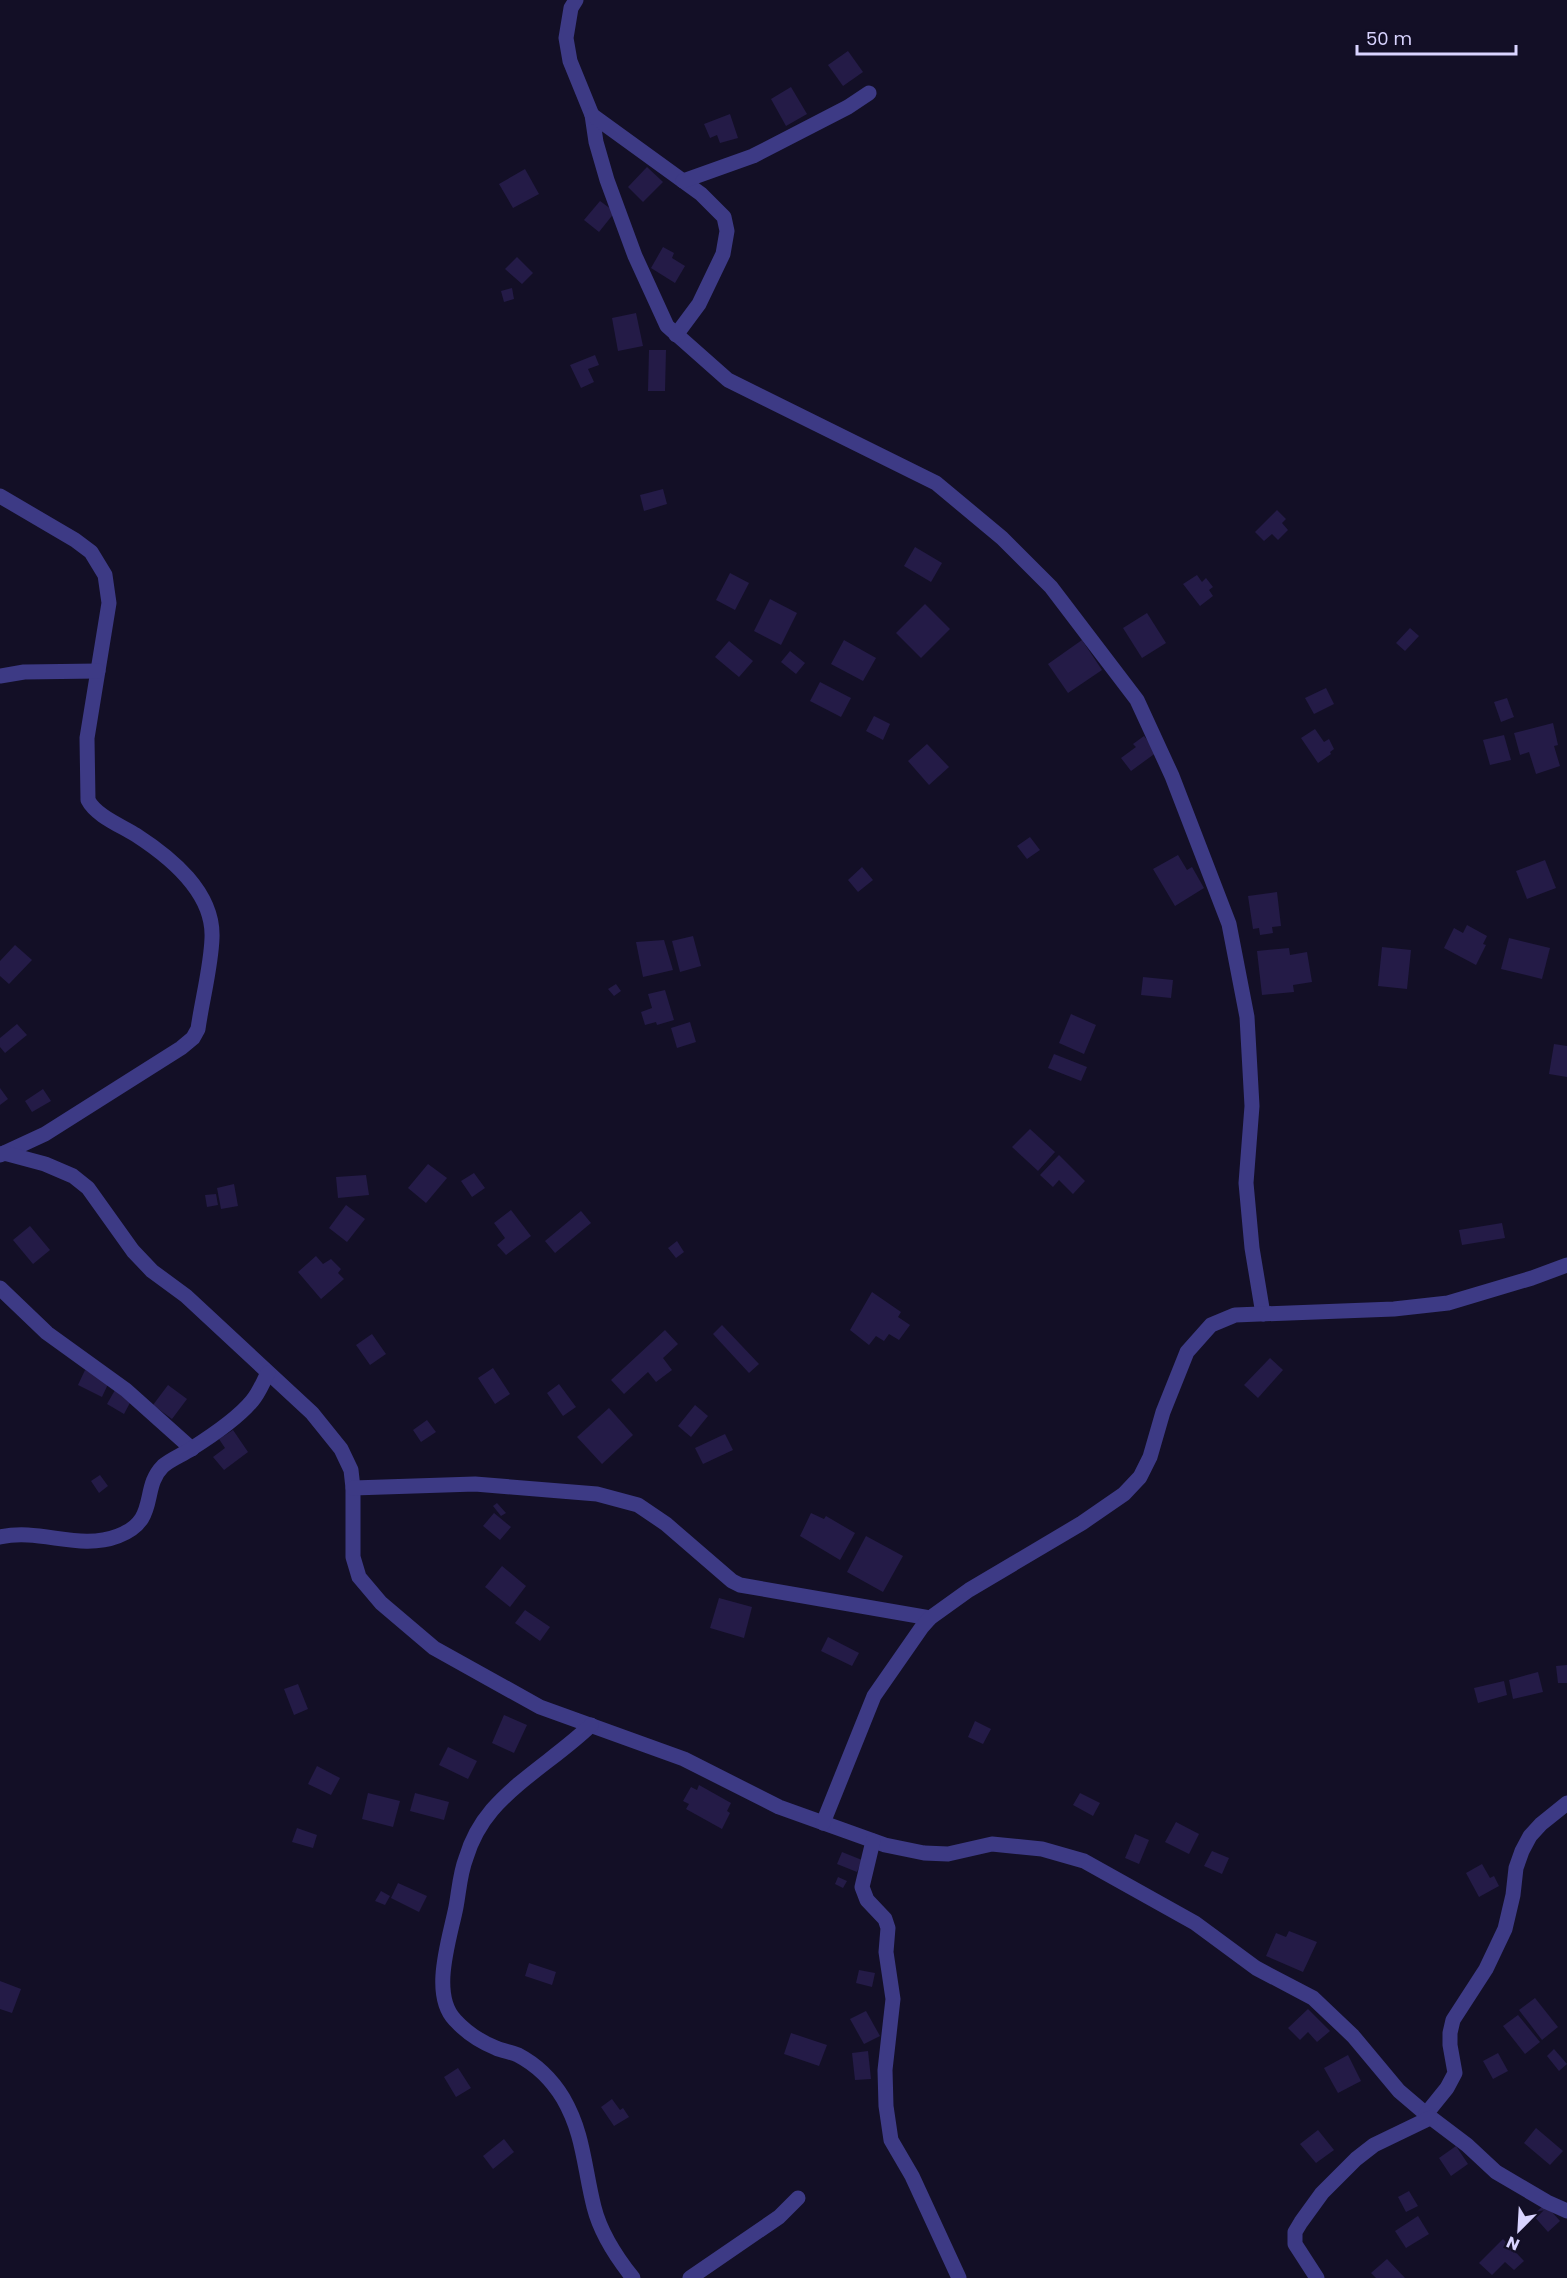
<svg xmlns="http://www.w3.org/2000/svg" width="1567" height="2278" font-family="Poppins,sans-serif">
<rect width="100%" height="100%" fill="#130f26"/>
<g fill="#241b47">
<path d="M848,51L863,72L843,86L828,65Z"/>
<path d="M791,87L807,114L786,126L771,99Z"/>
<path d="M730,114L738,138L720,143L717,135L710,138L704,124Z"/>
<path d="M647,167L663,182L643,202L628,187Z"/>
<path d="M525,169L539,194L513,208L499,184Z"/>
<path d="M600,201L615,212L599,232L584,220Z"/>
<path d="M663,247L674,253L672,258L685,266L675,283L651,268Z"/>
<path d="M517,257L533,273L522,284L505,269Z"/>
<path d="M512,288L514,299L504,302L501,291Z"/>
<path d="M636,313L643,346L618,351L612,318Z"/>
<path d="M649,350H666L665,391H648Z"/>
<path d="M595,355L599,365L588,369L594,382L581,388L570,365Z"/>
<path d="M663,489L667,504L644,511L640,495Z"/>
<path d="M1277,510L1286,519L1282,523L1288,530L1278,540L1272,534L1264,541L1255,532Z"/>
<path d="M915,547L942,563L931,582L904,566Z"/>
<path d="M730,573L749,583L735,610L716,600Z"/>
<path d="M1197,575L1202,582L1206,578L1213,587L1209,590L1213,596L1200,606L1183,584Z"/>
<path d="M770,599L797,613L781,645L754,631Z"/>
<path d="M925,604L950,629L921,658L896,633Z"/>
<path d="M1147,613L1166,643L1142,658L1123,628Z"/>
<path d="M1410,628L1419,636L1405,651L1396,643Z"/>
<path d="M844,640L876,658L863,681L831,664Z"/>
<path d="M1082,640L1102,670L1068,693L1048,664Z"/>
<path d="M729,641L753,661L739,677L715,657Z"/>
<path d="M790,651L805,663L796,674L781,662Z"/>
<path d="M820,682L851,698L841,717L810,701Z"/>
<path d="M1326,688L1334,704L1314,714L1305,698Z"/>
<path d="M1507,698L1514,717L1501,722L1494,702Z"/>
<path d="M874,716L890,724L883,740L866,731Z"/>
<path d="M1553,723L1558,745L1554,746L1560,766L1536,774L1529,752L1520,755L1514,733Z"/>
<path d="M1315,729L1324,742L1329,739L1334,749L1330,752L1331,754L1318,763L1301,738Z"/>
<path d="M1504,735L1511,760L1490,765L1483,740Z"/>
<path d="M1144,736L1157,752L1131,771L1121,758L1136,747L1133,744Z"/>
<path d="M927,744L949,767L929,785L908,761Z"/>
<path d="M1030,837L1040,850L1027,859L1017,846Z"/>
<path d="M1178,855L1187,870L1192,867L1204,888L1175,906L1153,869Z"/>
<path d="M1545,860L1556,888L1527,899L1516,871Z"/>
<path d="M862,867L873,880L858,892L848,880Z"/>
<path d="M1277,892L1281,926L1272,927L1273,933L1260,935L1259,928L1253,929L1248,896Z"/>
<path d="M1467,925L1487,936L1483,944L1486,945L1476,965L1444,948L1454,928L1463,933Z"/>
<path d="M693,936L701,966L680,972L672,941Z"/>
<path d="M1509,938L1550,948L1542,979L1501,969Z"/>
<path d="M664,940L673,970L643,977L636,942Z"/>
<path d="M15,945L32,960L9,984L0,976V961Z"/>
<path d="M1382,947L1411,950L1407,989L1378,986Z"/>
<path d="M1289,948L1290,955L1307,952L1312,982L1293,985L1294,992L1262,995L1257,951Z"/>
<path d="M1143,977L1173,980L1171,998L1141,995Z"/>
<path d="M616,984L621,991L614,996L608,989Z"/>
<path d="M665,990L674,1020L657,1025L656,1022L645,1025L641,1012L652,1008L648,994Z"/>
<path d="M1071,1014L1096,1025L1084,1054L1059,1043Z"/>
<path d="M690,1022L696,1042L677,1048L671,1028Z"/>
<path d="M17,1024L27,1035L5,1053L0,1047V1038Z"/>
<path d="M1554,1044L1567,1046V1077L1549,1074Z"/>
<path d="M1054,1054L1087,1067L1081,1081L1048,1068Z"/>
<path d="M0,1088L8,1099L0,1105Z"/>
<path d="M43,1089L51,1101L32,1112L25,1101Z"/>
<path d="M1030,1129L1055,1152L1038,1171L1012,1147Z"/>
<path d="M1059,1155L1085,1181L1073,1194L1059,1180L1053,1187L1040,1175Z"/>
<path d="M428,1164L447,1178L426,1203L408,1188Z"/>
<path d="M474,1173L485,1188L472,1197L461,1181Z"/>
<path d="M366,1175L369,1195L338,1198L336,1177Z"/>
<path d="M234,1184L238,1206L221,1209L217,1188Z"/>
<path d="M216,1194L218,1205L207,1207L205,1195Z"/>
<path d="M346,1205L365,1219L347,1242L329,1228Z"/>
<path d="M511,1210L531,1236L506,1255L497,1245L505,1238L494,1223Z"/>
<path d="M581,1211L591,1223L555,1253L545,1241Z"/>
<path d="M1502,1223L1505,1238L1462,1245L1459,1230Z"/>
<path d="M30,1226L50,1250L33,1264L13,1240Z"/>
<path d="M677,1241L684,1252L676,1258L668,1248Z"/>
<path d="M316,1256L323,1264L331,1259L341,1269L338,1273L344,1279L321,1299L298,1272Z"/>
<path d="M872,1292L901,1312L898,1317L910,1325L899,1340L889,1334L884,1341L876,1336L869,1345L850,1330Z"/>
<path d="M722,1325L759,1364L749,1373L713,1334Z"/>
<path d="M665,1330L678,1344L663,1358L672,1370L656,1382L648,1372L624,1394L611,1380Z"/>
<path d="M372,1334L386,1354L370,1365L356,1345Z"/>
<path d="M1270,1358L1283,1370L1258,1398L1244,1385Z"/>
<path d="M493,1368L510,1394L495,1404L478,1378Z"/>
<path d="M85,1370L109,1382L102,1397L78,1385Z"/>
<path d="M559,1384L576,1407L563,1416L547,1393Z"/>
<path d="M168,1385L187,1399L172,1419L153,1405Z"/>
<path d="M115,1390L132,1399L124,1414L107,1404Z"/>
<path d="M695,1405L708,1416L691,1437L678,1426Z"/>
<path d="M609,1408L633,1435L602,1464L577,1437Z"/>
<path d="M427,1420L436,1432L421,1442L413,1430Z"/>
<path d="M233,1430L248,1452L224,1470L213,1457L225,1448L219,1439Z"/>
<path d="M725,1434L733,1450L703,1464L695,1448Z"/>
<path d="M100,1475L108,1486L99,1493L91,1481Z"/>
<path d="M497,1503L506,1513L501,1516L493,1506Z"/>
<path d="M494,1513L511,1527L500,1540L483,1526Z"/>
<path d="M811,1513L824,1519L826,1516L855,1533L840,1560L800,1536Z"/>
<path d="M866,1536L903,1556L883,1592L847,1572Z"/>
<path d="M502,1566L526,1586L510,1607L485,1587Z"/>
<path d="M719,1598L752,1607L744,1638L710,1628Z"/>
<path d="M525,1610L550,1627L540,1641L515,1623Z"/>
<path d="M828,1637L859,1653L852,1666L821,1651Z"/>
<path d="M1567,1665V1683H1558L1556,1666Z"/>
<path d="M1538,1672L1543,1692L1513,1699L1509,1680Z"/>
<path d="M1504,1681L1507,1695L1478,1703L1474,1688Z"/>
<path d="M298,1684L308,1709L294,1715L284,1689Z"/>
<path d="M504,1715L527,1725L514,1753L492,1743Z"/>
<path d="M975,1721L991,1729L983,1744L968,1737Z"/>
<path d="M448,1747L477,1761L468,1779L439,1765Z"/>
<path d="M317,1766L340,1778L331,1795L308,1784Z"/>
<path d="M699,1785L731,1803L727,1811L730,1813L722,1829L686,1809L689,1804L683,1801L691,1787L697,1790Z"/>
<path d="M368,1793L400,1801L393,1827L362,1819Z"/>
<path d="M415,1793L449,1802L444,1820L410,1811Z"/>
<path d="M1080,1793L1100,1803L1093,1816L1073,1805Z"/>
<path d="M1176,1822L1199,1834L1189,1854L1165,1842Z"/>
<path d="M297,1828L317,1835L313,1848L292,1842Z"/>
<path d="M1135,1834L1149,1840L1139,1864L1125,1858Z"/>
<path d="M1212,1851L1229,1858L1222,1874L1204,1866Z"/>
<path d="M842,1852L862,1860L857,1872L837,1864Z"/>
<path d="M1482,1864L1490,1878L1494,1876L1499,1886L1479,1897L1466,1873Z"/>
<path d="M838,1877L847,1881L843,1888L835,1884Z"/>
<path d="M398,1883L427,1896L419,1912L391,1898Z"/>
<path d="M381,1891L390,1896L385,1905L375,1901Z"/>
<path d="M1289,1931L1317,1942L1303,1972L1266,1956L1276,1933L1286,1937Z"/>
<path d="M529,1963L556,1972L552,1985L525,1976Z"/>
<path d="M859,1970L875,1973L872,1987L856,1983Z"/>
<path d="M0,1981L21,1989L12,2013L0,2009Z"/>
<path d="M1535,1998L1558,2027L1542,2040L1519,2010Z"/>
<path d="M1308,2009L1330,2031L1317,2042L1308,2032L1300,2040L1288,2028Z"/>
<path d="M866,2011L880,2036L864,2044L850,2019Z"/>
<path d="M1518,2015L1540,2042L1525,2054L1503,2026Z"/>
<path d="M791,2033L827,2045L819,2066L784,2054Z"/>
<path d="M1554,2049L1567,2064L1559,2071L1547,2056Z"/>
<path d="M868,2051L871,2079L855,2080L852,2053Z"/>
<path d="M1498,2053L1508,2071L1493,2079L1483,2061Z"/>
<path d="M1348,2055L1361,2081L1338,2093L1324,2068Z"/>
<path d="M458,2068L471,2088L456,2097L444,2077Z"/>
<path d="M612,2099L620,2110L623,2108L629,2117L614,2126L601,2107Z"/>
<path d="M1536,2128L1563,2151L1550,2165L1524,2143Z"/>
<path d="M1318,2130L1334,2150L1316,2163L1300,2144Z"/>
<path d="M504,2139L514,2152L493,2169L483,2156Z"/>
<path d="M1456,2146L1468,2164L1451,2176L1439,2158Z"/>
<path d="M1409,2191L1418,2206L1406,2212L1398,2197Z"/>
<path d="M1545,2204L1560,2221L1548,2232L1533,2215Z"/>
<path d="M1418,2216L1429,2234L1406,2248L1395,2231Z"/>
<path d="M1503,2239L1524,2261L1514,2270L1505,2262L1492,2275L1479,2263Z"/>
<path d="M1387,2259L1405,2278H1376L1371,2273Z"/>
</g>
<g fill="none" stroke-linecap="round" stroke-linejoin="round">
<g stroke="#3d3a85" stroke-width="15">
<path d="M576,0L571,8L566,38L570,61L592,115L596,142L607,180L635,256L667,326L728,380L936,483L1002,538L1051,587L1137,700L1172,776L1229,924L1247,1017L1252,1106L1246,1183L1252,1248L1263,1314"/>
<path d="M592,115L701,194L724,217L727,231L723,254L699,304L676,335"/>
<path d="M683,181L753,156L848,107L869,93"/>
<path d="M0,496L75,540L91,552L105,575L109,603L87,738L88,800C96,816 122,826 136,835C170,857 214,892 212,938C211,967 202,1000 198,1029L193,1038L181,1048L45,1134L4,1153"/>
<path d="M0,676L24,672L98,671"/>
<path d="M0,1155L4,1153L45,1164L73,1176L88,1188L133,1251L152,1271L186,1296L312,1413L341,1449L351,1470L353,1488V1557L359,1577L381,1603L434,1648L540,1707L684,1759L779,1807L885,1845L924,1853L948,1854L992,1844L1042,1849L1084,1861L1195,1923L1256,1968L1313,1998L1353,2036L1399,2091L1426,2114L1467,2145L1496,2172L1547,2202L1567,2211"/>
<path d="M0,1288L47,1333L126,1390L192,1449"/>
<path d="M353,1488L475,1484L597,1494L638,1505L666,1524L732,1581L740,1585L930,1618"/>
<path d="M0,1537C41,1528 79,1551 118,1536C160,1520 140,1489 163,1466C171,1459 182,1455 191,1449C210,1437 238,1418 252,1401C259,1393 263,1382 268,1373"/>
<path d="M591,1725C560,1755 521,1777 492,1810C481,1823 471,1841 466,1858C460,1873 459,1891 456,1907C450,1938 430,1994 455,2020C466,2032 481,2042 496,2048C503,2051 511,2052 518,2055C537,2065 552,2080 563,2098C584,2134 584,2168 594,2207C600,2231 617,2258 633,2278"/>
<path d="M823,1823L874,1696L922,1627L930,1618L969,1590L1082,1523L1124,1494L1140,1477L1150,1457L1163,1412L1187,1352L1211,1325L1235,1315L1394,1309L1448,1303L1532,1278L1567,1265"/>
<path d="M873,1841L862,1887L867,1900L885,1919L888,1928L886,1952L893,1999L885,2070L886,2106L891,2140L912,2176L959,2278"/>
<path d="M1426,2114L1447,2088L1455,2073L1450,2045V2033L1453,2020L1486,1969L1505,1929L1513,1895L1516,1868L1522,1851L1530,1836L1541,1824L1567,1803"/>
<path d="M690,2278L779,2217L798,2198"/>
<path d="M1317,2278L1295,2244V2232L1301,2222L1322,2193L1356,2159L1374,2145L1430,2118"/>
</g>
</g>
<g transform="translate(1519 2230) rotate(204)" stroke="#130f26" stroke-width="4.5" paint-order="stroke">
<path d="M0-4.5L10 22L0 15L-10 22Z" fill="#d9d4ff"/>
<text y="-9" font-size="16" font-weight="bold" text-anchor="middle" fill="#d9d4ff">N</text>
</g>
<path d="M1357 45v9h159v-9" fill="none" stroke="#d9d4ff" stroke-width="3"/>
<text x="1366" y="45" font-size="18" fill="#d9d4ff" stroke="#130f26" stroke-width="4.5" paint-order="stroke">50 m</text>
</svg>
